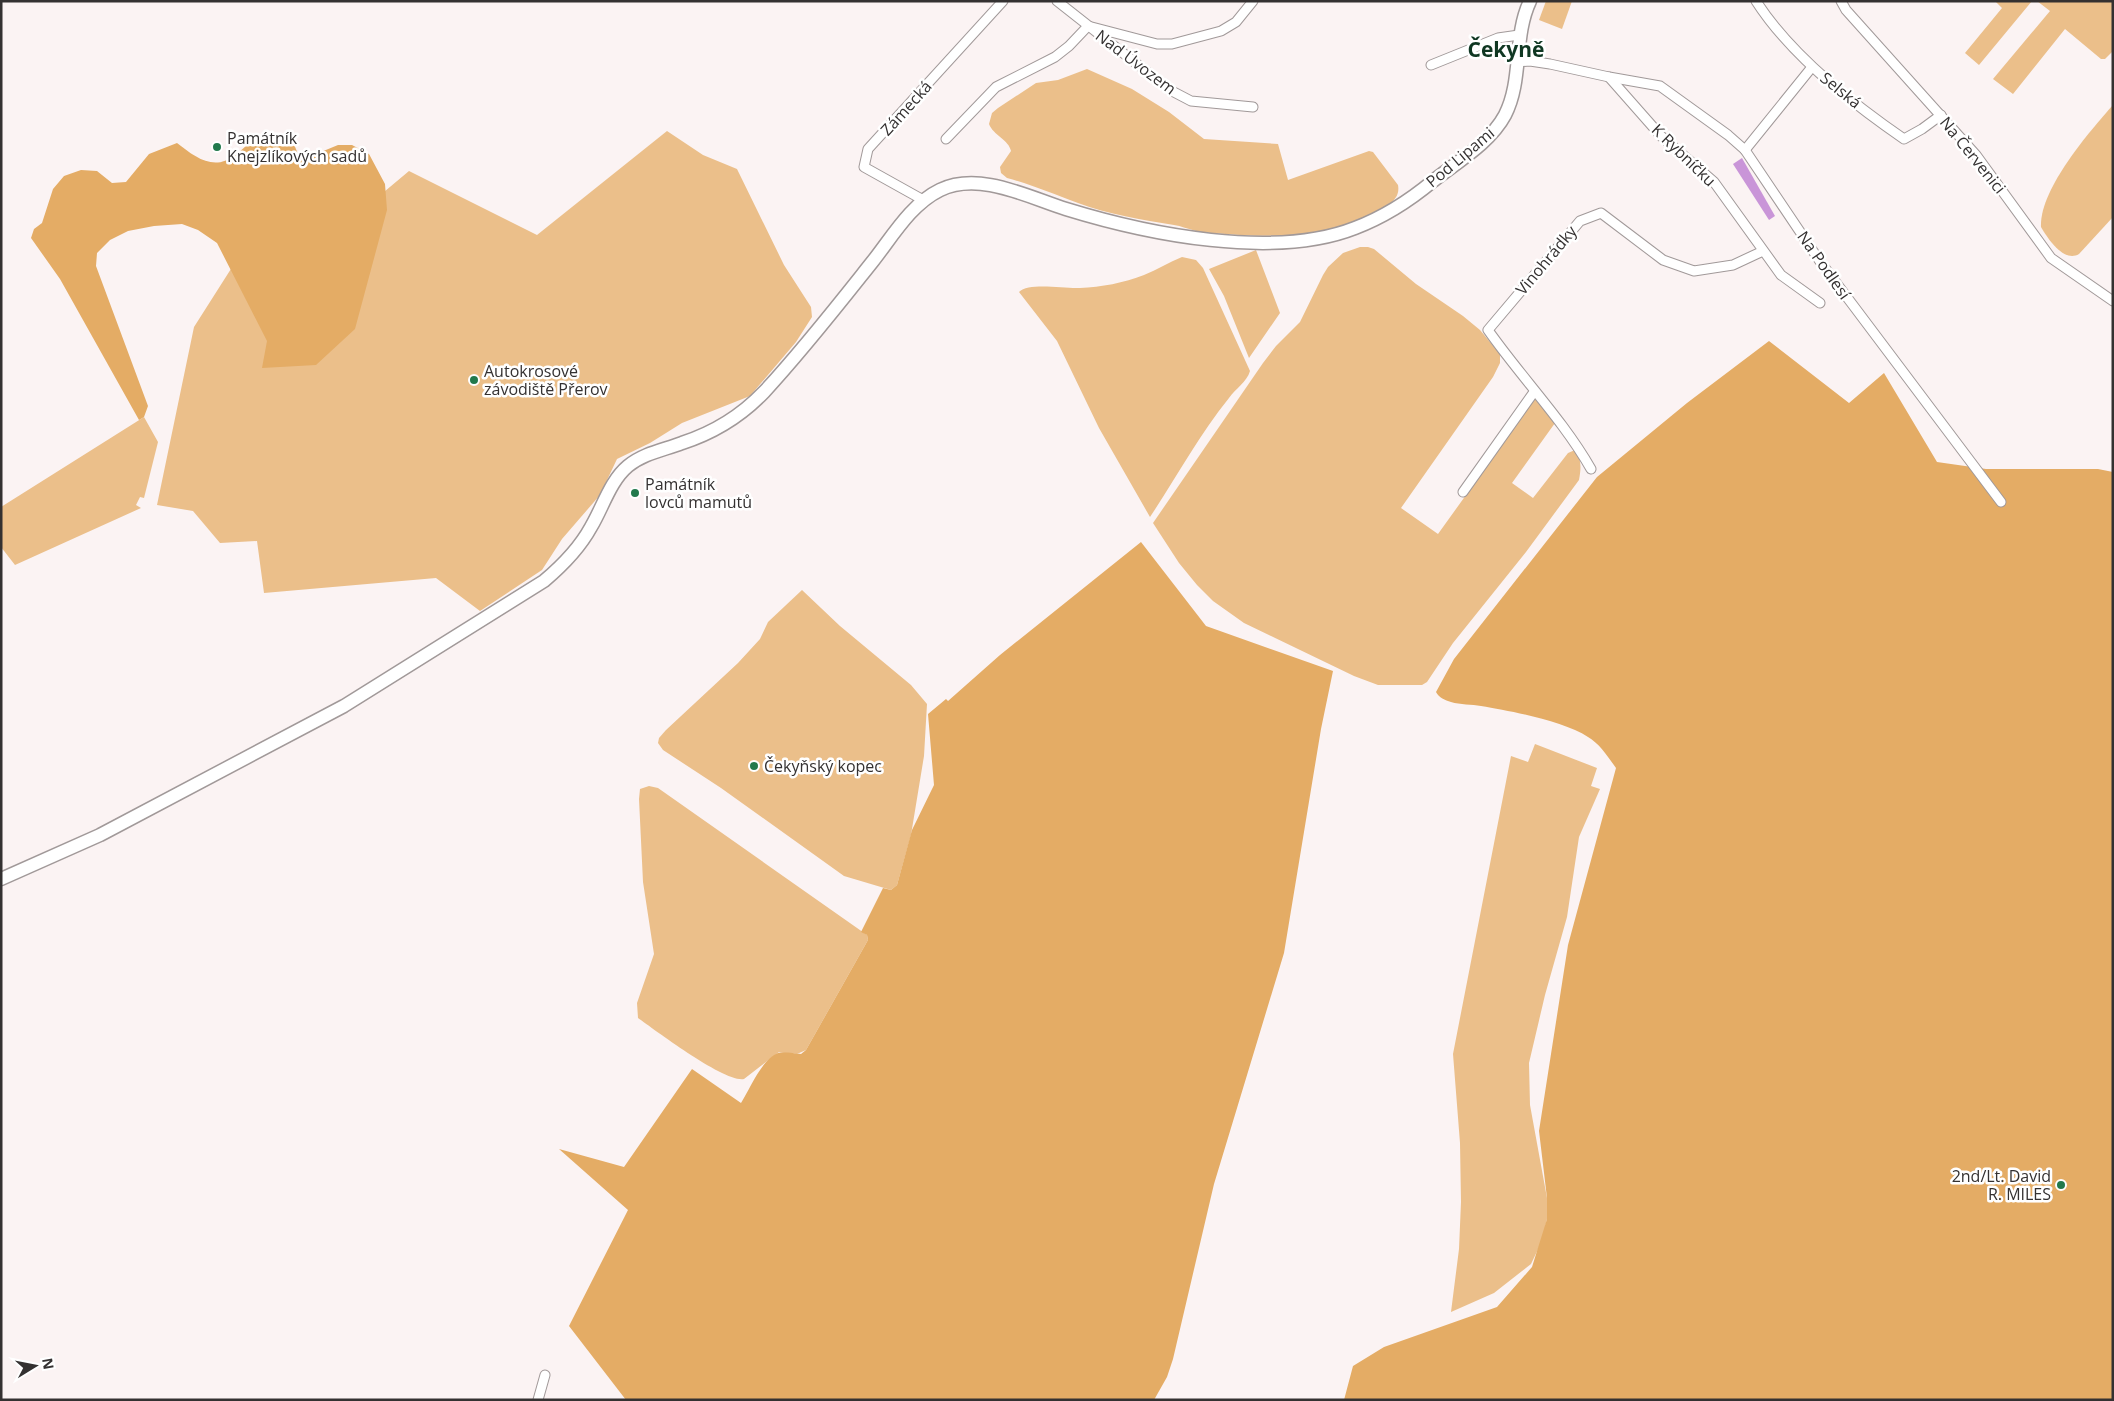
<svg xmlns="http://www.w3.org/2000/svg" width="2114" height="1401" font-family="'Open Sans',sans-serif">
<rect width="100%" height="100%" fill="#fbf3f3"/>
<g fill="#ebbf8a">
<path d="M1546,1H1572L1562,29L1539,20Z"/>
<path d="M1995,1H2032L1979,65L1965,53L2002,8Z"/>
<path d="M2037,1H2113V51L2105,59H2101L2065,29L2013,94L1993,79L2050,11Z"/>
<path d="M1087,69L1132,89L1169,112L1204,139L1278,144L1288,180L1369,151L1373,152L1398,185C1401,201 1385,207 1373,213C1329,237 1275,238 1226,234C1216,233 1205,233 1196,231C1188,229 1181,226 1174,225C1142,220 1108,214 1078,203C1053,194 1033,185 1007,178L1001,173L1000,167L1011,151C1009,140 993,135 989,124L992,113L998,108L1036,83L1058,80Z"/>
<path d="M2113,105V217L2079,254C2064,263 2048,239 2041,227C2039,190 2089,132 2113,105Z"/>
<path d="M667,131L703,155L737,169L784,265L811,307L812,317L796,342L750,396L682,423L650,443L617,459L600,495L562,539L542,570L480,611L436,578L264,593L257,541L220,543L193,511L157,505L194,327L236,261L335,233L409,171L537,235Z"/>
<path d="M1360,247H1368L1374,249L1416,284L1463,316L1480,330L1500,354V363L1493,377L1401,508L1438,534L1535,399L1555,423L1512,483L1533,498L1568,453L1575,450C1582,458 1581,470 1579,480L1526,552L1453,643L1427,682L1422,685H1378L1354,676L1244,623L1213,601L1197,585L1179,563L1153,523L1263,363L1276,346L1300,322L1323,275L1328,267L1343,253Z"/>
<path d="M1256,250L1280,313L1249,358L1224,296L1209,269Z"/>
<path d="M1182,257L1196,260L1203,268L1250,371C1247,382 1235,389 1229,398C1199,435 1176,478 1150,517L1099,428L1057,341L1019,292C1029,282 1065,289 1080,288C1101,287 1124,283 1144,275C1157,270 1169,262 1182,257Z"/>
<path d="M144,417L158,442L144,498L140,497L136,505L141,508L15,565L1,547V507Z"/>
<path d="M802,590L840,626L911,685L927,704L924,756L911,835L897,885L891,890L844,876L721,788L663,750L658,743L659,738L666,730L738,663L760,639L768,622Z"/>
<path d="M1535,744L1597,768L1591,786L1600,789L1579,837L1567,917L1545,995L1529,1063L1530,1105L1547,1198V1219L1542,1241L1531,1264L1494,1293L1451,1312L1459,1249L1461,1202L1460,1143L1453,1054L1511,756L1528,762Z"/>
<path d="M649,786L658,788L867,935L868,940L806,1050L797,1054L779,1052L744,1079C725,1083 655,1030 638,1018L637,1003L654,954L643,882L639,799L640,789Z"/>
</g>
<g fill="#e4ac65">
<path d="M259,134H282L291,137L298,154L321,152L338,145H352L369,154L385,184L387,210L355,329L316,365L262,368L267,341L217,243L198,230L182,224L154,226L128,231L110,240L97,253L96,266L148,406L144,417L139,420L60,279L31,238L34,229L42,223L53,189L64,176L81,170L97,171L112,183L126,182L149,154L177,143C195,157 214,172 235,155C244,149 250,141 259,134Z"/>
<path d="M1769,341L1849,403L1884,373L1937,462L1986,469H2098L2113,472V1400H1344L1353,1366L1384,1347L1497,1307L1532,1267L1547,1219V1198L1539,1131L1568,945L1616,768C1608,757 1600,744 1588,737C1563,721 1511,711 1481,706C1472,704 1460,705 1451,702C1445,700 1439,698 1436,692L1454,659L1597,477L1687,403Z"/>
<path d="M1141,542L1206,626L1333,671L1321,729L1284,953L1214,1184L1173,1359L1167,1377L1154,1400H626L569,1326L628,1210L559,1149L624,1167L692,1069L741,1103C750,1089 762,1059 778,1053C784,1051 795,1054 801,1054L806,1050L868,940L867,935L861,932L883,888L891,890L897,885L912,830L934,785L928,714L946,699L948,701L1000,655Z"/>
</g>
<path fill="#c995d8" d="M1742,158L1775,216L1769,220L1733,164Z"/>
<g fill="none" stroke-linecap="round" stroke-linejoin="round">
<defs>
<g id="street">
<path d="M1057,1L1170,90L1191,101L1253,107"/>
<path d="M1756,1C1790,54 1853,104 1904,139L1922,129L1941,115"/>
<path d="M1841,1L1846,10L1976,155L2051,258L2113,301"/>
<path d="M1516,62L1530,61L1550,64L1609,77L1660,86L1728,135L1745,150L1819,260L2001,502"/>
<path d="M1431,65L1498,38L1519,35"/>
<path d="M1609,77L1661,136L1714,182L1781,275L1820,303"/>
<path d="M946,139L996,87L1055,57L1069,46L1088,26L1157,44H1172L1221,31L1236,22L1253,1"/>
<path d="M1745,150L1812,67"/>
<path d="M925,201L864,167L868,149L1003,1"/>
<path d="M1591,469C1563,420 1521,377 1488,330L1580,221L1601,213L1663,260L1694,271L1733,265L1763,251"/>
<path d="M1463,492L1534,392"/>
<path d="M538,1400L545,1375"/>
</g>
<path id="secondary" d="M1,879L100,835L344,706L544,581C563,565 579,549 591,527C603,507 610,481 628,466C644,453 664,450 682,443C713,433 742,415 764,392C803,350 838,305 873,261C892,237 911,204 940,190C979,171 1028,197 1066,209C1147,234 1274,260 1355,228C1384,217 1409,201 1433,181C1457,162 1490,143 1505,115C1523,80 1513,37 1530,1"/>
</defs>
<use href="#street" stroke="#a19999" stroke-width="11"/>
<use href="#secondary" stroke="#a19999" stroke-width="15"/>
<use href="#street" stroke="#fff" stroke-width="9"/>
<use href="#secondary" stroke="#fff" stroke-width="12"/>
</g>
<g fill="#22794c" stroke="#fff" stroke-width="2">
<circle cx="217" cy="147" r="5"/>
<circle cx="474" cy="380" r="5"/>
<circle cx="635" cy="493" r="5"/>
<circle cx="754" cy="766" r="5"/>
<circle cx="2061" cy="1185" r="5"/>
</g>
<g text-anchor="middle" stroke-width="5" stroke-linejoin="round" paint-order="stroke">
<g font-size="16" fill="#343131" stroke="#fff">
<text transform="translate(1136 62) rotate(37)" y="6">Nad Úvozem</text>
<text transform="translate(1841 90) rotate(39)" y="6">Selská</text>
<text transform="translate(906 108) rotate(-48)" y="6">Zámecká</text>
<text transform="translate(1684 155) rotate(44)" y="6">K Rybníčku</text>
<text transform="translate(1973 155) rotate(51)" y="6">Na Červenici</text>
<text transform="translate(1460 157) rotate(-40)" y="6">Pod Lipami</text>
<text transform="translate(1546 260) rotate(-50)" y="6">Vinohrádky</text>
<text transform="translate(1824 265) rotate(55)" y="6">Na Podlesí</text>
</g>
<g font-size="16" fill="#343131" stroke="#fff" text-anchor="start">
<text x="227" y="144">Památník<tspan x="227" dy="18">Knejzlíkových sadů</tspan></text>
<text x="484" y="377">Autokrosové<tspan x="484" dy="18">závodiště Přerov</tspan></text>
<text x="645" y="490">Památník<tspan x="645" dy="18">lovců mamutů</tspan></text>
<text x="764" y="772">Čekyňský kopec</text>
<text x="2051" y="1182" text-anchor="end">2nd/Lt. David<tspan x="2051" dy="18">R. MILES</tspan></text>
</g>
<g font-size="21" font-weight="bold" fill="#0f3722" stroke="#fff">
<text x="1506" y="57">Čekyně</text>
</g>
</g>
<rect width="2114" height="1401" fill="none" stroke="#343131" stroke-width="5"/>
<g transform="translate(35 1366) rotate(80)" stroke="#ffffff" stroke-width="4" paint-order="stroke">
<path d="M0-4L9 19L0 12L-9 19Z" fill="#343131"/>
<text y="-8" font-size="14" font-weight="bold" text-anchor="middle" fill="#343131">N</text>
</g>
</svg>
